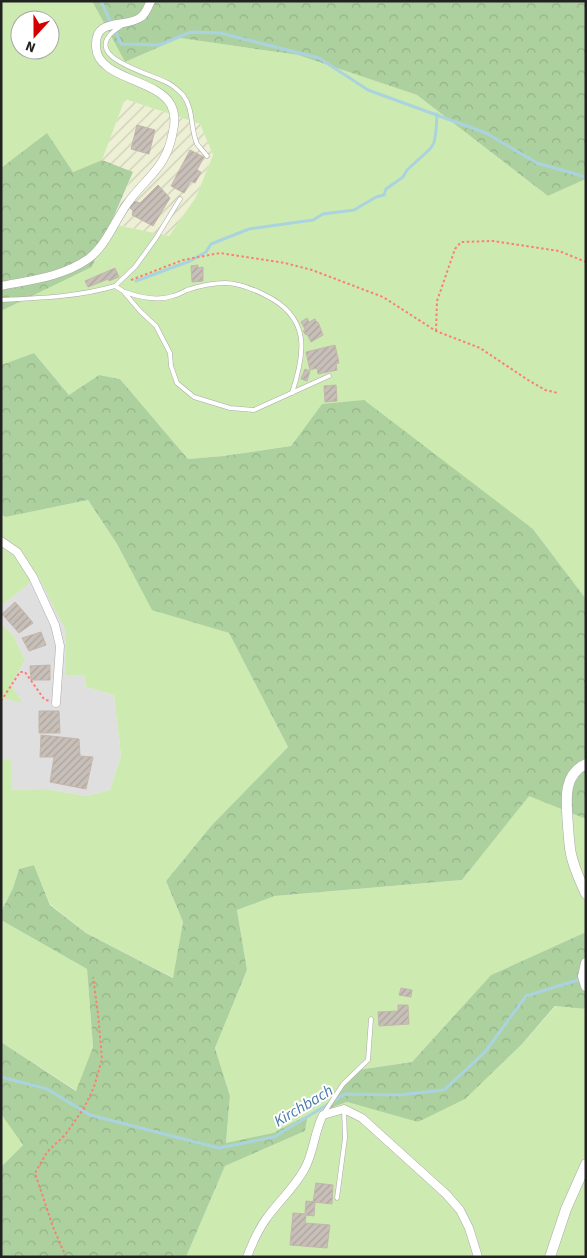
<svg xmlns="http://www.w3.org/2000/svg" width="587" height="1258" font-family="'Source Sans 3',sans-serif">
<defs>
<pattern id="farmland-furrows" width="10" height="10" patternUnits="userSpaceOnUse" patternTransform="scale(1.25)"><rect width="10" height="10" fill="#eef0d5"/><path d="M-1 1l2-2M0 10L10 0M9 11l2-2" fill="none" stroke="#ccceb7"/></pattern>
<pattern id="forest-crowns" width="20" height="18" patternUnits="userSpaceOnUse" patternTransform="scale(1.25)"><rect width="20" height="18" fill="#add19e"/><path d="M2 6a3 3 0 1 1 6 0M12 15a3 3 0 1 1 6 0" fill="none" stroke="#95b388"/></pattern>
<pattern id="building-hatch" width="6" height="6" patternUnits="userSpaceOnUse" patternTransform="scale(1.25)"><rect width="6" height="6" fill="#c7bfb8"/><path d="M-1 1l2-2M0 6l6-6M5 7l2-2" fill="none" stroke="#aba49e"/></pattern>
</defs>
<rect width="100%" height="100%" fill="#f2efe9"/>
<path fill="#e0dfdf" d="M38,575L66,631V675H84L86,687L114,695L121,756L110,790L86,796L45,789L11,790V760L1,759V698L22,702L11,685L25,660L13,635L1,623V606Z"/>
<path fill="url(#farmland-furrows)" d="M125,99L200,124L213,155L196,197L169,236L112,224L133,173L102,160Z"/>
<g fill="#cdebb0" fill-rule="evenodd">
<path d="M1,1H92L125,62L180,38L298,55L417,95L548,196L586,179V599L533,529L322,404L291,446L223,456L188,459L120,379L99,375L69,395L34,353L1,365V311L92,267L112,224L169,236L196,197L213,155L200,124L125,99L102,160L73,172L47,134L1,168ZM20,20H50V50H20Z"/>
<path d="M88,500L117,544L152,609L229,633L288,747L211,826L166,881L183,922L174,978L86,933L50,904L34,865L19,869L13,888L1,912V759L11,760V790L45,789L86,796L110,790L121,756L114,695L86,687L84,675H66V631L38,576L1,606V515L6,517Z"/>
<path d="M1,623L13,635L25,660L11,685L23,703L1,698Z"/>
<path d="M529,795L586,819V932L491,975L412,1062L357,1070L324,1114L333,1107L347,1102L419,1122L522,1044L556,1006L586,1009V1257H186L225,1166L305,1131L308,1116L273,1133L226,1144L230,1096L215,1048L247,970L237,910L275,896L462,880Z"/>
<path d="M1,920L87,969L93,1047L77,1091L1,1042Z"/>
<path d="M1,1114L23,1145L1,1167Z"/>
</g>
<g fill="url(#forest-crowns)">
<path d="M92,1H586V179L548,196L417,95L298,55L180,38L125,62Z"/>
<path d="M47,133L73,172L102,160L133,172L92,267L1,311V168Z"/>
<path d="M34,353L69,395L99,375L120,379L188,459L223,456L291,446L322,404L364,400L533,529L586,599V819L529,796L462,880L275,896L237,910L247,970L215,1048L230,1096L226,1143L273,1133L308,1115L305,1131L225,1166L186,1257H1V1167L23,1145L1,1114V1042L76,1091L93,1047L87,969L1,920V912L13,888L19,869L34,865L50,905L86,933L173,978L183,922L166,881L211,826L288,747L229,633L152,610L117,544L88,500L6,517L1,515V365Z"/>
<path d="M586,932V1009L555,1006L522,1044L465,1099L418,1122L347,1102L333,1107L323,1115L343,1084L357,1070L412,1062L491,975Z"/>
</g>
<g fill="none" stroke-linecap="round" stroke-linejoin="round">
<g stroke="#aad3df" stroke-width="3">
<path d="M101,1L111,23"/>
<path d="M115,31L121,44L159,45L191,32L220,33L319,58L368,90L486,133L537,163L586,177"/>
<path d="M136,281L190,261L206,252L211,244L249,229L313,220L323,214L354,210L376,197L384,195L386,189L403,177L407,170L430,149L434,143L436,131L437,114"/>
<path d="M1,1077L47,1089L90,1115L219,1148L274,1137L345,1094L399,1095L444,1090L485,1052L526,996L581,979"/>
</g>
</g>
<g fill="url(#building-hatch)" stroke="#c4b6ab">
<path d="M137,125L155,130L149,154L131,149Z"/>
<path d="M190,150L204,157L197,170L201,172L195,183L191,181L184,193L171,186Z"/>
<path d="M158,185L170,198L153,226L132,215L133,211L129,207L134,201L140,203Z"/>
<path d="M198,265V268L203,267V281L192,282L191,266Z"/>
<path d="M115,268L119,277L109,281L108,279L88,287L85,281Z"/>
<path d="M307,318L309,322L315,319L317,323L318,322L323,335L311,342L307,334L306,335L303,331L305,329L301,322Z"/>
<path d="M335,345L339,363L336,364L337,370L318,374L317,368L310,370L306,352Z"/>
<path d="M305,369L310,371L307,381L301,379Z"/>
<path d="M336,385L337,401L325,402L324,386Z"/>
<path d="M15,602L24,612L10,623L2,614Z"/>
<path d="M24,612L33,623L19,633L10,623Z"/>
<path d="M41,632L46,645L29,651L22,638Z"/>
<path d="M50,665V680H31L30,666Z"/>
<path d="M39,711H59L60,733H39Z"/>
<path d="M41,735L79,739L80,756L93,757L86,789L50,782L54,757H40Z"/>
<path d="M401,988L412,990L411,997L399,995Z"/>
<path d="M398,1005H408L409,1024L379,1026L378,1012L398,1011Z"/>
<path d="M316,1183L333,1185L332,1204L313,1202Z"/>
<path d="M306,1201L315,1202L314,1216L306,1215L305,1223L330,1225L327,1248L290,1245L293,1213L305,1214Z"/>
</g>
<g fill="none" stroke-linecap="round" stroke-linejoin="round">
<defs>
<g id="service">
<path d="M121,26C73,56 150,73 168,83C174,86 179,91 183,95C194,109 190,128 197,144C200,148 204,152 207,156"/>
<path d="M115,286L135,267L156,238L180,199"/>
<path d="M125,292C139,297 158,301 173,296C178,295 183,292 187,290C199,286 213,283 225,283C238,283 253,289 265,295C310,317 306,351 292,393"/>
<path d="M1,300C40,298 77,297 115,286L123,291L140,311L156,326L170,353L171,366L177,383L194,397L230,408L254,410L329,376"/>
<path d="M324,1113L343,1084L368,1060L371,1019"/>
<path d="M337,1198L345,1138L344,1109"/>
</g>
<g id="minor">
<path d="M1,286C31,280 62,277 88,259C106,246 114,222 127,204C146,177 167,168 173,131C175,123 175,113 171,105C158,79 97,79 96,47C94,16 126,29 141,17C146,14 148,6 151,1"/>
<path d="M1,541L17,552L33,577L55,625L60,646L56,703"/>
<path d="M247,1257C252,1244 258,1230 266,1219C278,1202 294,1188 304,1170C314,1153 314,1132 323,1115L344,1109L362,1118L446,1194L460,1210L469,1228L478,1257"/>
</g>
<g id="tertiary">
<path d="M586,764C561,775 567,805 568,827C569,836 569,845 571,854C574,868 580,881 586,894"/>
<path d="M586,963L583,976L586,986"/>
<path d="M550,1257L566,1209L586,1164"/>
</g>
</defs>
<use href="#service" stroke="#a9a9a9" stroke-width="5"/>
<use href="#minor" stroke="#a9a9a9" stroke-width="9"/>
<use href="#tertiary" stroke="#a9a9a9" stroke-width="11"/>
<g stroke="#fa8072" stroke-width="2" stroke-dasharray="2.5 2.5" stroke-linecap="butt">
<path d="M131,280L183,260L220,253L285,263L312,270L383,297L436,331L480,348L528,380L545,390L558,393"/>
<path d="M436,331L437,301L455,249L461,242L493,241L559,251L586,262"/>
<path d="M1,701L20,672H25L44,699L49,701"/>
<path d="M66,1257L53,1227L35,1173L47,1152L65,1135L84,1108L94,1087L102,1059L98,1014L93,977"/>
</g>
<use href="#service" stroke="#fff" stroke-width="4"/>
<use href="#minor" stroke="#fff" stroke-width="8"/>
<use href="#tertiary" stroke="#fff" stroke-width="10"/>
</g>
<g text-anchor="middle" stroke-width="4" stroke-linejoin="round" paint-order="stroke">
<g font-size="16" font-style="italic" fill="#4a7aab" stroke="#fff">
<text transform="translate(303 1105) rotate(-31)" y="6">Kirchbach</text>
</g>
</g>
<rect width="587" height="1258" fill="none" stroke="#222222" stroke-width="5"/>
<g transform="translate(35 35) rotate(201)"><circle r="24" fill="#ffffff" stroke="#a7a7a7"/>
<path d="M0-4L9 19L0 12L-9 19Z" fill="#d40000"/>
<text y="-8" font-size="14" font-weight="bold" text-anchor="middle" fill="#222222">N</text>
</g>
</svg>
